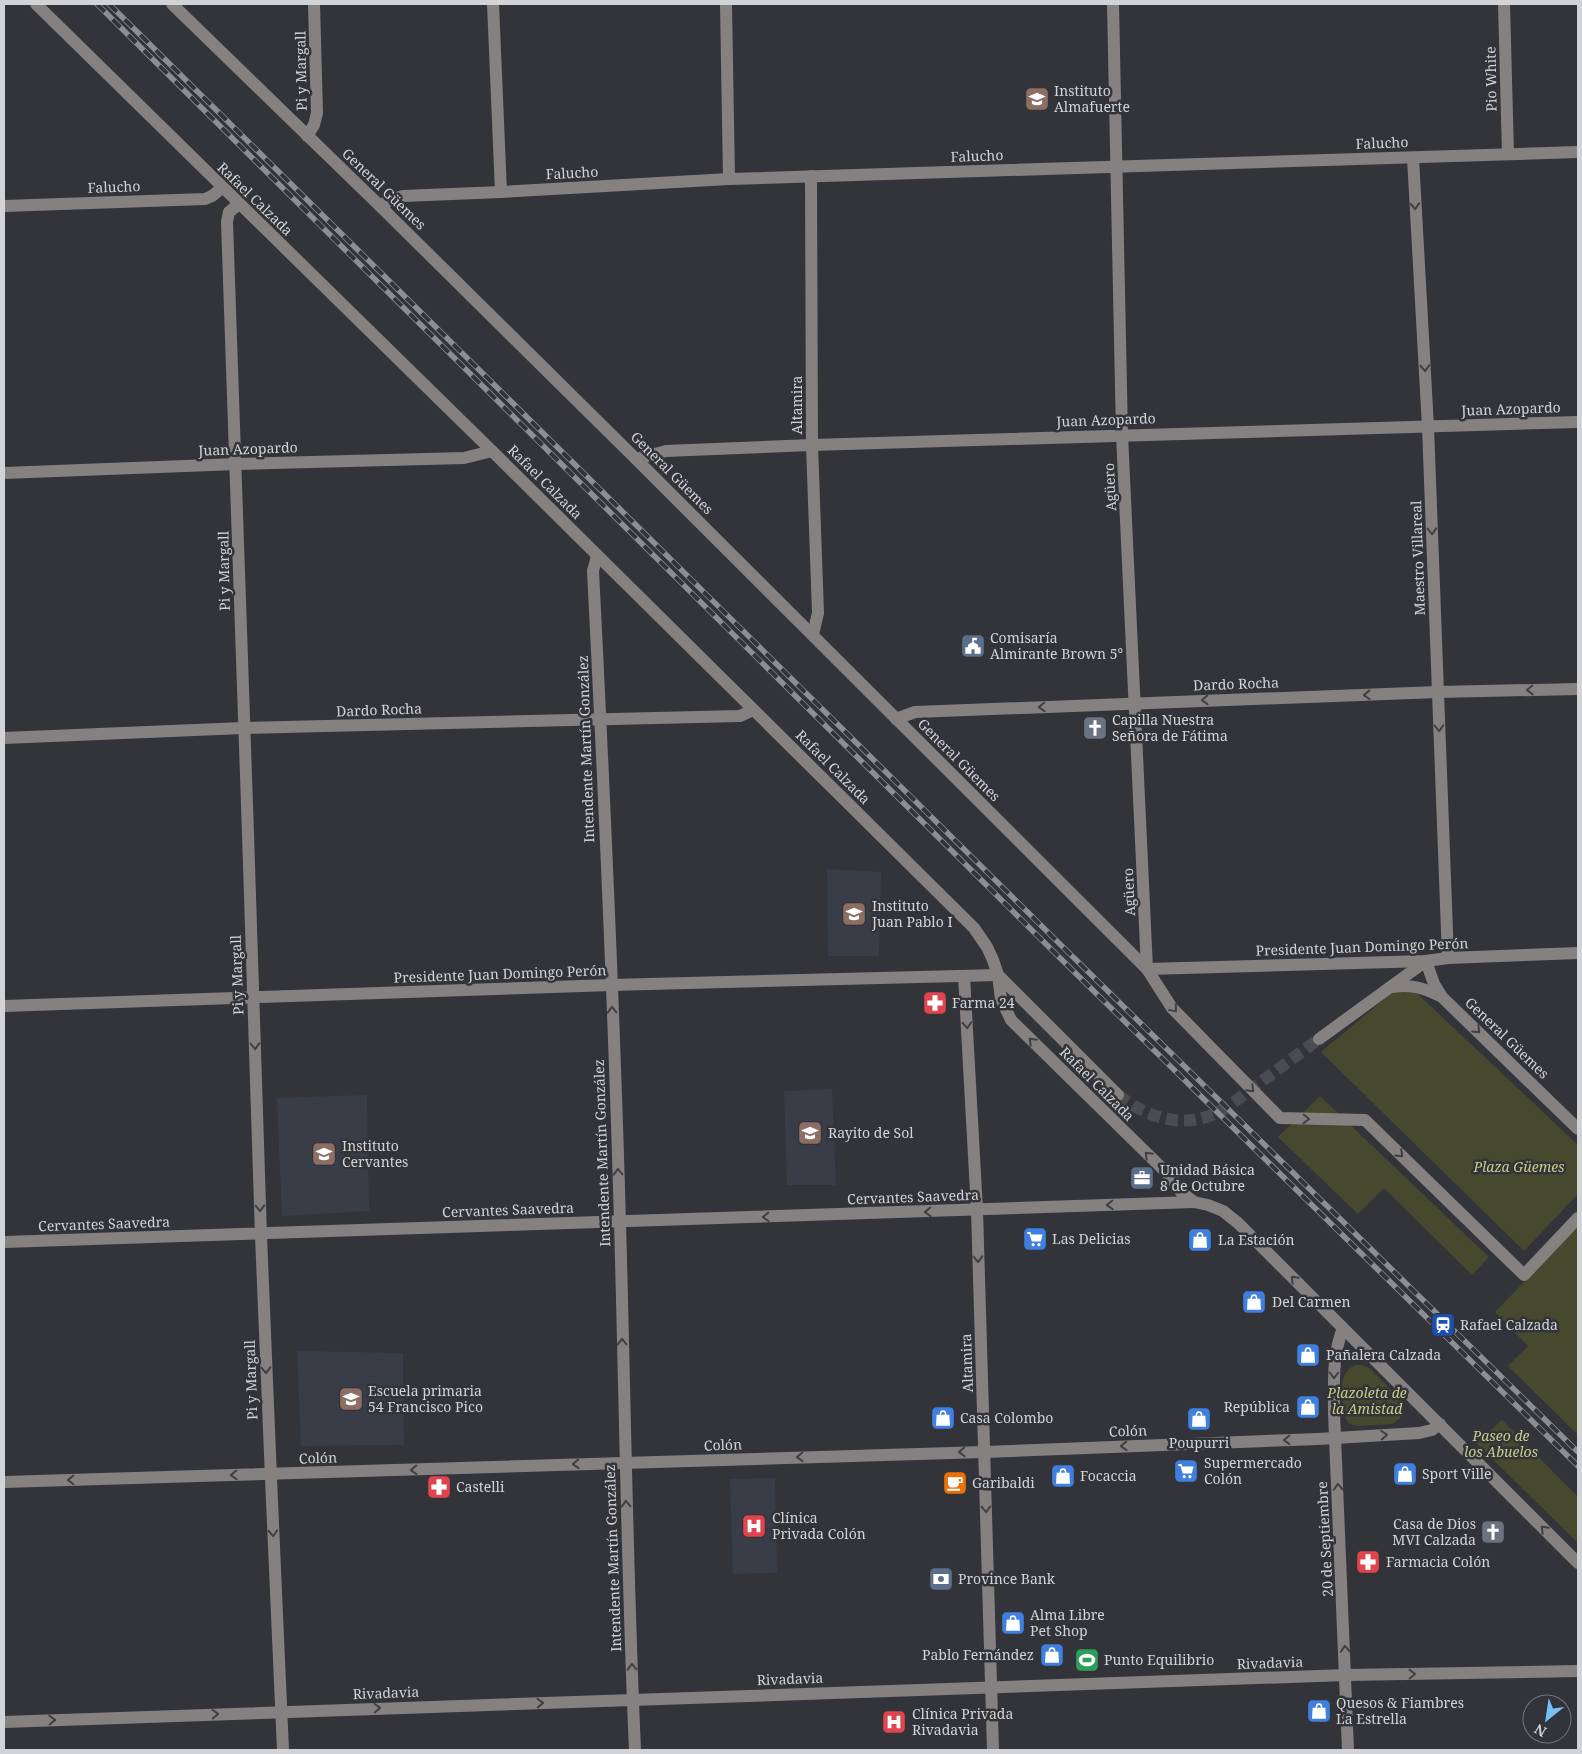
<svg xmlns="http://www.w3.org/2000/svg" width="1582" height="1754" font-family="'Noto Serif',serif">
<rect width="100%" height="100%" fill="#32343a"/>
<g fill="#393d48">
<path d="M827,869L881,872L879,956H828Z"/>
<path d="M832,1089L836,1185H787L784,1091Z"/>
<path d="M367,1095L369,1211L282,1216L277,1098Z"/>
<path d="M297,1351L403,1353L404,1445L301,1446Z"/>
<path d="M775,1478L777,1573L733,1574L730,1479Z"/>
</g>
<g fill="#47492e">
<path d="M1405,982L1578,1145V1194L1524,1251L1321,1052Z"/>
<path d="M1320,1096L1489,1257L1472,1275L1384,1188L1358,1214L1278,1137Z"/>
<path d="M1578,1226V1435L1508,1366L1528,1346L1495,1312Z"/>
<path d="M1355,1365H1362L1369,1368L1401,1399L1403,1406V1414L1398,1420L1392,1424L1358,1426L1349,1424L1344,1414C1343,1397 1336,1374 1355,1365Z"/>
<path d="M1502,1420L1578,1497V1543L1476,1443Z"/>
</g>
<g fill="none" stroke-linecap="round" stroke-linejoin="round">
<path stroke="#4a4c52" stroke-width="12" stroke-dasharray="12 6" stroke-linecap="butt" d="M1118,1095C1149,1119 1187,1131 1224,1109C1234,1103 1244,1094 1254,1087C1276,1071 1297,1055 1319,1039"/>
<g stroke="#858181" stroke-width="12">
<path d="M36,4L492,451L974,928L987,947L993,960L998,975L1001,999L1011,1020L1172,1178L1181,1192L1194,1202L1208,1205L1223,1211L1238,1223L1578,1563"/>
<path d="M172,4L380,206L636,459L1147,969L1172,1008L1280,1118L1365,1120L1524,1275L1578,1218"/>
<path d="M493,4L501,192"/>
<path d="M726,4L729,179"/>
<path d="M1113,4L1122,435L1147,969"/>
<path d="M1504,4L1508,154"/>
<path d="M307,136L314,125L317,113L314,4"/>
<path d="M1413,158L1428,427L1448,958"/>
<path d="M811,176L812,445L818,613L813,634"/>
<path d="M239,204L229,212L227,222C241,560 249,898 261,1236C267,1407 276,1579 283,1750"/>
<path d="M4,206L205,199L212,196L222,188"/>
<path d="M380,206L390,200L403,196L501,192L729,179L1578,152"/>
<path d="M636,459L666,451L812,445L1578,422"/>
<path d="M4,473L237,464L464,458L492,451"/>
<path d="M597,556L593,571C604,788 614,1005 620,1223C625,1399 627,1574 635,1750"/>
<path d="M896,719L915,712L1438,692L1578,689"/>
<path d="M4,738L243,728L740,716L753,710"/>
<path d="M1426,961L1434,984L1442,997L1578,1129"/>
<path d="M1147,969L1426,961L1448,958L1578,953"/>
<path d="M998,975L1118,1095"/>
<path d="M964,976L977,1210L993,1750"/>
<path d="M1392,987C1411,984 1424,988 1442,997"/>
<path d="M4,1006L611,985L998,975"/>
<path d="M1319,1039L1426,961"/>
<path d="M4,1242L1194,1202"/>
<path d="M1343,1328C1332,1356 1334,1383 1334,1413L1348,1750"/>
<path d="M4,1482L984,1452L1318,1439L1419,1433L1432,1430L1440,1424"/>
<path d="M4,1722L1346,1675L1578,1671"/>
</g>
<defs>
<g id="rail">
<path d="M97,4L1058,956L1578,1466"/>
<path d="M109,4L1070,954L1578,1452"/>
</g>
</defs>
<use href="#rail" stroke="#8c8e93" stroke-width="5.5"/>
<use href="#rail" stroke="#32343a" stroke-width="4" stroke-dasharray="11" stroke-linecap="butt"/>
</g>
<defs><path id="oneway-chevron" d="M-2-3.5L2.5 0L-2 3.5" fill="none" stroke-width="1.6" stroke-linecap="round" stroke-linejoin="round" transform="scale(1.25)"/></defs>
<g stroke="#3e4045">
<use href="#oneway-chevron" transform="translate(1415 206) rotate(87)"/>
<use href="#oneway-chevron" transform="translate(1425 368) rotate(87)"/>
<use href="#oneway-chevron" transform="translate(1432 531) rotate(88)"/>
<use href="#oneway-chevron" transform="translate(1530 690) rotate(179)"/>
<use href="#oneway-chevron" transform="translate(1367 695) rotate(178)"/>
<use href="#oneway-chevron" transform="translate(1205 700) rotate(178)"/>
<use href="#oneway-chevron" transform="translate(1042 707) rotate(178)"/>
<use href="#oneway-chevron" transform="translate(1439 728) rotate(88)"/>
<use href="#oneway-chevron" transform="translate(1174 1009) rotate(50)"/>
<use href="#oneway-chevron" transform="translate(612 1010) rotate(-92)"/>
<use href="#oneway-chevron" transform="translate(967 1025) rotate(87)"/>
<use href="#oneway-chevron" transform="translate(1477 1030) rotate(44)"/>
<use href="#oneway-chevron" transform="translate(1032 1041) rotate(-135)"/>
<use href="#oneway-chevron" transform="translate(255 1046) rotate(88)"/>
<use href="#oneway-chevron" transform="translate(1251 1089) rotate(45)"/>
<use href="#oneway-chevron" transform="translate(1306 1119) rotate(1)"/>
<use href="#oneway-chevron" transform="translate(1400 1154) rotate(44)"/>
<use href="#oneway-chevron" transform="translate(1148 1155) rotate(-135)"/>
<use href="#oneway-chevron" transform="translate(618 1172) rotate(-92)"/>
<use href="#oneway-chevron" transform="translate(1110 1205) rotate(178)"/>
<use href="#oneway-chevron" transform="translate(260 1208) rotate(88)"/>
<use href="#oneway-chevron" transform="translate(928 1212) rotate(178)"/>
<use href="#oneway-chevron" transform="translate(766 1217) rotate(178)"/>
<use href="#oneway-chevron" transform="translate(978 1259) rotate(88)"/>
<use href="#oneway-chevron" transform="translate(1294 1279) rotate(-135)"/>
<use href="#oneway-chevron" transform="translate(622 1342) rotate(-91)"/>
<use href="#oneway-chevron" transform="translate(266 1370) rotate(88)"/>
<use href="#oneway-chevron" transform="translate(1334 1375) rotate(90)"/>
<use href="#oneway-chevron" transform="translate(1384 1435) rotate(-4)"/>
<use href="#oneway-chevron" transform="translate(1287 1440) rotate(178)"/>
<use href="#oneway-chevron" transform="translate(1124 1446) rotate(178)"/>
<use href="#oneway-chevron" transform="translate(962 1452) rotate(178)"/>
<use href="#oneway-chevron" transform="translate(800 1457) rotate(178)"/>
<use href="#oneway-chevron" transform="translate(576 1464) rotate(178)"/>
<use href="#oneway-chevron" transform="translate(414 1470) rotate(178)"/>
<use href="#oneway-chevron" transform="translate(234 1475) rotate(178)"/>
<use href="#oneway-chevron" transform="translate(71 1480) rotate(178)"/>
<use href="#oneway-chevron" transform="translate(1338 1487) rotate(-93)"/>
<use href="#oneway-chevron" transform="translate(626 1504) rotate(-92)"/>
<use href="#oneway-chevron" transform="translate(986 1509) rotate(88)"/>
<use href="#oneway-chevron" transform="translate(1544 1529) rotate(-135)"/>
<use href="#oneway-chevron" transform="translate(273 1533) rotate(87)"/>
<use href="#oneway-chevron" transform="translate(1345 1649) rotate(-93)"/>
<use href="#oneway-chevron" transform="translate(632 1667) rotate(-92)"/>
<use href="#oneway-chevron" transform="translate(1412 1674) rotate(-1)"/>
<use href="#oneway-chevron" transform="translate(540 1703) rotate(-2)"/>
<use href="#oneway-chevron" transform="translate(377 1708) rotate(-2)"/>
<use href="#oneway-chevron" transform="translate(215 1714) rotate(-2)"/>
<use href="#oneway-chevron" transform="translate(52 1720) rotate(-2)"/>
</g>
<defs>
<symbol id="school-square" viewBox="-11 -11 22 22"><rect x="-9" y="-9" width="18" height="18" rx="4" fill="#8d6e63" stroke="#32343a"/><path d="M0-5L7-2L0 1L-7-2ZM-4 1L0 2.5L4 1V4Q0 6-4 4Z" fill="#fff"/></symbol>
<symbol id="civic-square" viewBox="-11 -11 22 22"><rect x="-9" y="-9" width="18" height="18" rx="4" fill="#5c6f8a" stroke="#32343a"/><path d="M-.6-6.5H3V-4.5H.6V-3L4-1V1h2V6H-6V1h2V-1L-.6-3ZM-1.2 2.5V6h2.4V2.5Z" fill="#fff"/></symbol>
<symbol id="church-square" viewBox="-11 -11 22 22"><rect x="-9" y="-9" width="18" height="18" rx="4" fill="#6b7280" stroke="#32343a"/><path d="M-1.2-6h2.4v3.5h3.3v2.4h-3.3V6h-2.4V-.1h-3.3v-2.4h3.3Z" fill="#fff"/></symbol>
<symbol id="pharmacy-square" viewBox="-11 -11 22 22"><rect x="-9" y="-9" width="18" height="18" rx="4" fill="#e0444e" stroke="#32343a"/><path d="M-2-6h4v4h4v4h-4v4h-4v-4h-4v-4h4Z" fill="#fff"/></symbol>
<symbol id="office-square" viewBox="-11 -11 22 22"><rect x="-9" y="-9" width="18" height="18" rx="4" fill="#5c6f8a" stroke="#32343a"/><path d="M-6-3h4V-5.5h4V-3h4V5H-6ZM-1-4.5V-3h2v-1.5ZM-6 0V1H6V0Z" fill="#fff"/></symbol>
<symbol id="supermarket-square" viewBox="-11 -11 22 22"><rect x="-9" y="-9" width="18" height="18" rx="4" fill="#3f7fe0" stroke="#32343a"/><path d="M-6-5.5h2.5l.6 2H6L4.5 2H-2.5L-4.4-4H-6ZM-1.5 3.2a1.3 1.3 0 1 0 .1 0ZM3 3.2a1.3 1.3 0 1 0 .1 0Z" fill="#fff"/></symbol>
<symbol id="shop-square" viewBox="-11 -11 22 22"><rect x="-9" y="-9" width="18" height="18" rx="4" fill="#3f7fe0" stroke="#32343a"/><path d="M-5-2.5h2.3a2.7 3.5 0 0 1 5.4 0H5L5.5 6h-11ZM-1.5-2.5h3a1.5 2.3 0 0 0-3 0Z" fill="#fff"/></symbol>
<symbol id="station-square" viewBox="-11 -11 22 22"><rect x="-9" y="-9" width="18" height="18" rx="4" fill="#1a4fb4" stroke="#32343a"/><path d="M-3-6H3Q5-6 5-4V2Q5 4 3 4L4.5 6H3L1.5 4h-3L-3 6H-4.5L-3 4Q-5 4-5 2V-4Q-5-6-3-6ZM-3.5-4v3h7v-3ZM-3.5 1v1.5H-2V1ZM2 1v1.5H3.5V1Z" fill="#fff"/></symbol>
<symbol id="cafe-square" viewBox="-11 -11 22 22"><rect x="-9" y="-9" width="18" height="18" rx="4" fill="#e8710a" stroke="#32343a"/><path d="M-5.5-4.5H6V0H3Q3 3.5 0 3.5H-2.5Q-5.5 3.5-5.5 0ZM3-3.2v2h1.7v-2ZM-6 4.5H4V6H-6Z" fill="#fff"/></symbol>
<symbol id="hospital-square" viewBox="-11 -11 22 22"><rect x="-9" y="-9" width="18" height="18" rx="4" fill="#e0444e" stroke="#32343a"/><path d="M-5-5h3v3.5h4V-5h3V5h-3V1.5h-4V5h-3Z" fill="#fff"/></symbol>
<symbol id="bank-square" viewBox="-11 -11 22 22"><rect x="-9" y="-9" width="18" height="18" rx="4" fill="#5c6f8a" stroke="#32343a"/><path d="M-6-4H6V4H-6ZM0-2.3a2.3 2.3 0 1 0 0 4.6a2.3 2.3 0 1 0 0-4.6Z" fill="#fff"/></symbol>
<symbol id="stadium-square" viewBox="-11 -11 22 22"><rect x="-9" y="-9" width="18" height="18" rx="4" fill="#2e9e5b" stroke="#32343a"/><path d="M0-5a6.5 5 0 1 0 0 10a6.5 5 0 1 0 0-10ZM-3.5-1.8h7v3.6h-7Z" fill="#fff"/></symbol>
</defs>
<g fill-rule="evenodd">
<use href="#school-square" x="1023" y="85" width="28" height="28"/>
<use href="#civic-square" x="959" y="632" width="28" height="28"/>
<use href="#church-square" x="1081" y="714" width="28" height="28"/>
<use href="#school-square" x="840" y="900" width="28" height="28"/>
<use href="#pharmacy-square" x="921" y="989" width="28" height="28"/>
<use href="#school-square" x="796" y="1119" width="28" height="28"/>
<use href="#school-square" x="310" y="1140" width="28" height="28"/>
<use href="#office-square" x="1128" y="1164" width="28" height="28"/>
<use href="#supermarket-square" x="1021" y="1225" width="28" height="28"/>
<use href="#shop-square" x="1186" y="1226" width="28" height="28"/>
<use href="#shop-square" x="1240" y="1288" width="28" height="28"/>
<use href="#station-square" x="1429" y="1311" width="28" height="28"/>
<use href="#shop-square" x="1294" y="1341" width="28" height="28"/>
<use href="#school-square" x="337" y="1385" width="28" height="28"/>
<use href="#shop-square" x="1294" y="1393" width="28" height="28"/>
<use href="#shop-square" x="929" y="1404" width="28" height="28"/>
<use href="#shop-square" x="1185" y="1405" width="28" height="28"/>
<use href="#supermarket-square" x="1172" y="1457" width="28" height="28"/>
<use href="#shop-square" x="1391" y="1460" width="28" height="28"/>
<use href="#shop-square" x="1049" y="1462" width="28" height="28"/>
<use href="#cafe-square" x="941" y="1469" width="28" height="28"/>
<use href="#pharmacy-square" x="425" y="1473" width="28" height="28"/>
<use href="#hospital-square" x="740" y="1512" width="28" height="28"/>
<use href="#church-square" x="1479" y="1518" width="28" height="28"/>
<use href="#pharmacy-square" x="1354" y="1548" width="28" height="28"/>
<use href="#bank-square" x="927" y="1565" width="28" height="28"/>
<use href="#shop-square" x="999" y="1609" width="28" height="28"/>
<use href="#shop-square" x="1038" y="1641" width="28" height="28"/>
<use href="#stadium-square" x="1073" y="1646" width="28" height="28"/>
<use href="#shop-square" x="1305" y="1697" width="28" height="28"/>
<use href="#hospital-square" x="880" y="1708" width="28" height="28"/>
</g>
<g text-anchor="middle" stroke-width="5" stroke-linejoin="round" paint-order="stroke">
<g font-size="14" fill="#d2d3d7" stroke="#32343a">
<text transform="translate(301 71) rotate(-91)" y="5">Pi y Margall</text>
<text transform="translate(1491 79) rotate(-91)" y="5">Pio White</text>
<text transform="translate(1382 143) rotate(-2)" y="5">Falucho</text>
<text transform="translate(977 156) rotate(-2)" y="5">Falucho</text>
<text transform="translate(572 173) rotate(-3)" y="5">Falucho</text>
<text transform="translate(114 187) rotate(-2)" y="5">Falucho</text>
<text transform="translate(384 189) rotate(44)" y="5">General Güemes</text>
<text transform="translate(255 199) rotate(44)" y="5">Rafael Calzada</text>
<text transform="translate(797 405) rotate(-90)" y="5">Altamira</text>
<text transform="translate(1511 409) rotate(-2)" y="5">Juan Azopardo</text>
<text transform="translate(1106 420) rotate(-2)" y="5">Juan Azopardo</text>
<text transform="translate(248 449) rotate(-2)" y="5">Juan Azopardo</text>
<text transform="translate(672 473) rotate(45)" y="5">General Güemes</text>
<text transform="translate(545 482) rotate(45)" y="5">Rafael Calzada</text>
<text transform="translate(1110 487) rotate(-93)" y="5">Agüero</text>
<text transform="translate(1418 558) rotate(-92)" y="5">Maestro Villareal</text>
<text transform="translate(224 571) rotate(-91)" y="5">Pi y Margall</text>
<text transform="translate(1236 684) rotate(-2)" y="5">Dardo Rocha</text>
<text transform="translate(379 710) rotate(-2)" y="5">Dardo Rocha</text>
<text transform="translate(586 749) rotate(-92)" y="5">Intendente Martín González</text>
<text transform="translate(959 760) rotate(45)" y="5">General Güemes</text>
<text transform="translate(833 767) rotate(45)" y="5">Rafael Calzada</text>
<text transform="translate(1129 892) rotate(-93)" y="5">Agüero</text>
<text transform="translate(1362 947) rotate(-2)" y="5">Presidente Juan Domingo Perón</text>
<text transform="translate(500 974) rotate(-2)" y="5">Presidente Juan Domingo Perón</text>
<text transform="translate(237 975) rotate(-92)" y="5">Pi y Margall</text>
<text transform="translate(1507 1038) rotate(44)" y="5">General Güemes</text>
<text transform="translate(1097 1084) rotate(45)" y="5">Rafael Calzada</text>
<text transform="translate(602 1153) rotate(-92)" y="5">Intendente Martín González</text>
<text transform="translate(913 1197) rotate(-2)" y="5">Cervantes Saavedra</text>
<text transform="translate(508 1210) rotate(-2)" y="5">Cervantes Saavedra</text>
<text transform="translate(104 1224) rotate(-2)" y="5">Cervantes Saavedra</text>
<text transform="translate(967 1363) rotate(-92)" y="5">Altamira</text>
<text transform="translate(251 1380) rotate(-92)" y="5">Pi y Margall</text>
<text transform="translate(1128 1431) rotate(-2)" y="5">Colón</text>
<text transform="translate(723 1445) rotate(-2)" y="5">Colón</text>
<text transform="translate(318 1458) rotate(-2)" y="5">Colón</text>
<text transform="translate(1325 1539) rotate(-93)" y="5">20 de Septiembre</text>
<text transform="translate(613 1558) rotate(-92)" y="5">Intendente Martín González</text>
<text transform="translate(1270 1663) rotate(-2)" y="5">Rivadavia</text>
<text transform="translate(790 1679) rotate(-2)" y="5">Rivadavia</text>
<text transform="translate(386 1693) rotate(-2)" y="5">Rivadavia</text>
</g>
<g font-size="14" fill="#d2d3d7" stroke="#32343a" text-anchor="start">
<text x="1054" y="96">Instituto<tspan x="1054" dy="16">Almafuerte</tspan></text>
<text x="990" y="643">Comisaría<tspan x="990" dy="16">Almirante Brown 5°</tspan></text>
<text x="1112" y="725">Capilla Nuestra<tspan x="1112" dy="16">Señora de Fátima</tspan></text>
<text x="872" y="911">Instituto<tspan x="872" dy="16">Juan Pablo I</tspan></text>
<text x="952" y="1008">Farma 24</text>
<text x="828" y="1138">Rayito de Sol</text>
<text x="342" y="1151">Instituto<tspan x="342" dy="16">Cervantes</tspan></text>
<text x="1160" y="1175">Unidad Básica<tspan x="1160" dy="16">8 de Octubre</tspan></text>
<text x="1052" y="1244">Las Delicias</text>
<text x="1218" y="1245">La Estación</text>
<text x="1272" y="1307">Del Carmen</text>
<text x="1460" y="1330">Rafael Calzada</text>
<text x="1326" y="1360">Pañalera Calzada</text>
<text x="368" y="1396">Escuela primaria<tspan x="368" dy="16">54 Francisco Pico</tspan></text>
<text x="1290" y="1412" text-anchor="end">República</text>
<text x="960" y="1423">Casa Colombo</text>
<text x="1199" y="1448" text-anchor="middle">Poupurri</text>
<text x="1204" y="1468">Supermercado<tspan x="1204" dy="16">Colón</tspan></text>
<text x="1422" y="1479">Sport Ville</text>
<text x="1080" y="1481">Focaccia</text>
<text x="972" y="1488">Garibaldi</text>
<text x="456" y="1492">Castelli</text>
<text x="772" y="1523">Clínica<tspan x="772" dy="16">Privada Colón</tspan></text>
<text x="1476" y="1529" text-anchor="end">Casa de Dios<tspan x="1476" dy="16">MVI Calzada</tspan></text>
<text x="1386" y="1567">Farmacia Colón</text>
<text x="958" y="1584">Province Bank</text>
<text x="1030" y="1620">Alma Libre<tspan x="1030" dy="16">Pet Shop</tspan></text>
<text x="1034" y="1660" text-anchor="end">Pablo Fernández</text>
<text x="1104" y="1665">Punto Equilibrio</text>
<text x="1336" y="1708">Quesos &amp; Fiambres<tspan x="1336" dy="16">La Estrella</tspan></text>
<text x="912" y="1719">Clínica Privada<tspan x="912" dy="16">Rivadavia</tspan></text>
</g>
<g font-size="14" font-style="italic" fill="#c8cd87" stroke="#32343a">
<text x="1519" y="1172">Plaza Güemes</text>
<text x="1367" y="1398">Plazoleta de<tspan x="1367" dy="16">la Amistad</tspan></text>
<text x="1501" y="1441">Paseo de<tspan x="1501" dy="16">los Abuelos</tspan></text>
</g>
</g>
<rect width="1582" height="1754" fill="none" stroke="#d2d3d7" stroke-width="10"/>
<g transform="translate(1547 1719) rotate(210)"><circle r="24" fill="#32343a" stroke="#727479"/>
<path d="M0-4L9 19L0 12L-9 19Z" fill="#77c0f7"/>
<text y="-8" font-size="14" font-weight="bold" text-anchor="middle" fill="#d2d3d7">N</text>
</g>
</svg>
